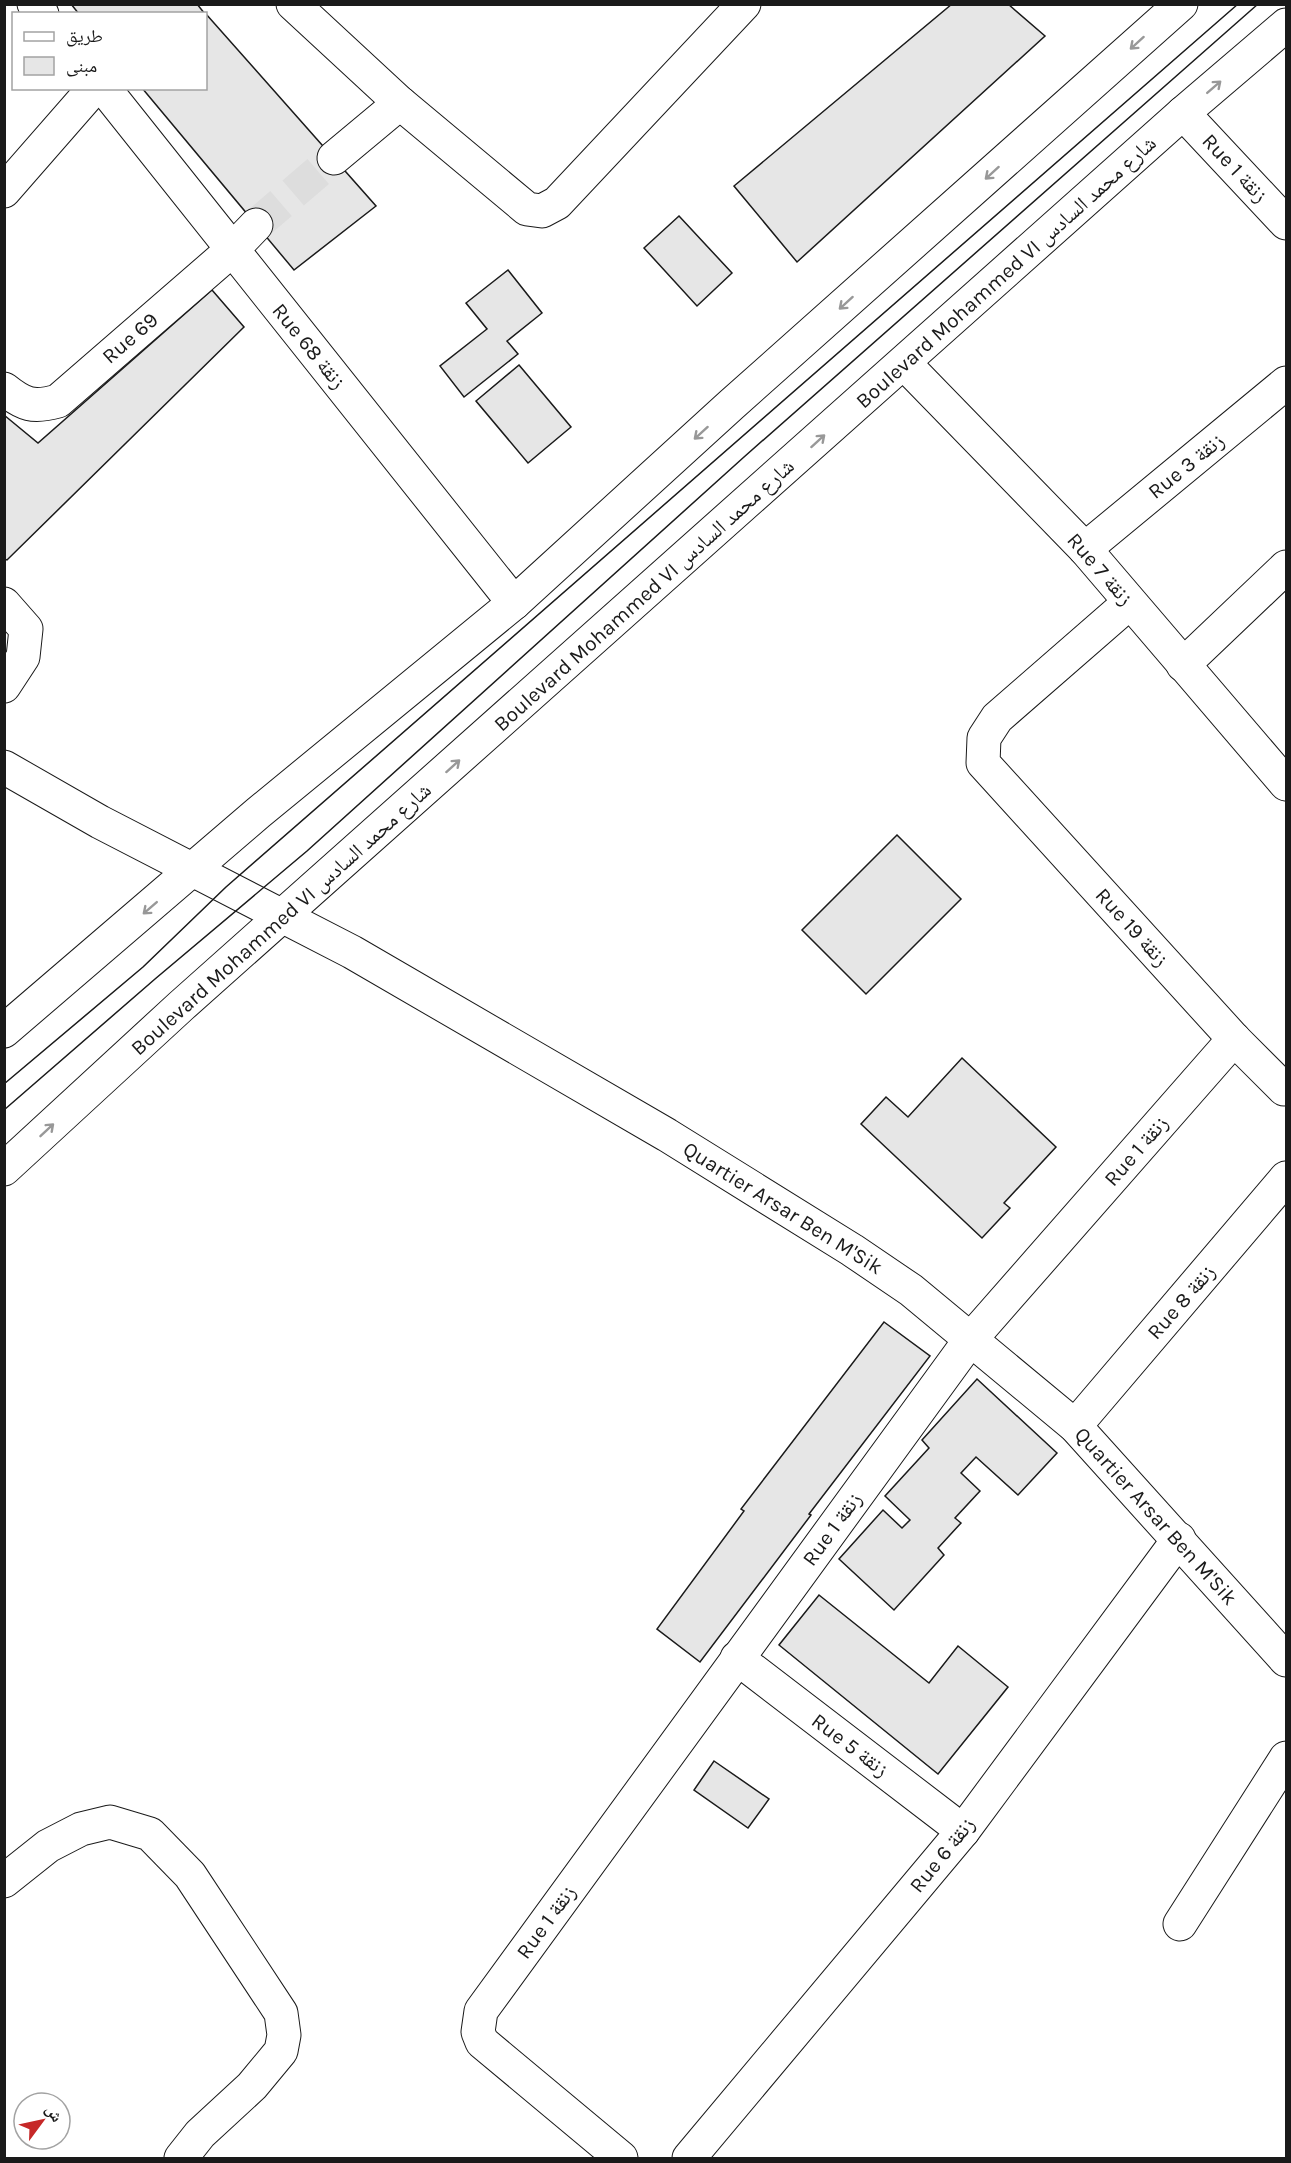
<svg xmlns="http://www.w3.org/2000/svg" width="1291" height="2163" font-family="Karla,'Noto Naskh Arabic',sans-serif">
<rect width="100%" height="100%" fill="#fff"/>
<g fill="#e6e6e6" stroke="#1a1a1a" stroke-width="1.5">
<path d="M71,4H197L205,14H79Z"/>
<path d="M952,4H1008L1045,36L797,262L734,186Z"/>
<path d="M206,14L376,206L294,270L142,88H206Z"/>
<path d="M679,216L732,273L697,306L644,248Z"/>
<path d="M508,270L542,313L507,341L518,354L464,397L440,366L487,329L466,303Z"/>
<path d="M212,290L244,327L7,560L4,559V415L38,443Z"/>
<path d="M519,365L571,427L528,463L476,401Z"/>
<path d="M897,835L961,899L866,994L802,930Z"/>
<path d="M962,1058L1056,1147L1004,1203L1010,1208L982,1238L861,1124L886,1097L908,1117Z"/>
<path d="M884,1322L930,1356L809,1514L811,1515L700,1662L657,1629L744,1511L741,1509Z"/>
<path d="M977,1379L1057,1453L1018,1495L976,1457L961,1473L980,1491L955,1518L961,1523L938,1548L944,1555L894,1610L839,1559L883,1510L902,1528L910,1520L885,1496L929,1448L922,1440Z"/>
<path d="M819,1595L929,1683L958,1646L1008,1687L938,1774L779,1645Z"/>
<path d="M714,1761L769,1799L748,1828L694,1790Z"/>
</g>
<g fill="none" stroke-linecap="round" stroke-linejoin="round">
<path stroke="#ddd" stroke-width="33" stroke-dasharray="33 16" stroke-linecap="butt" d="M256,225L334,158"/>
<defs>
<g id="minor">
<path d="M34,4L42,14"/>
<path d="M293,4L400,103L527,209L542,211L557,203L744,4"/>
<path d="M104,88L514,603"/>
<path d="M1183,113L1286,223"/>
<path d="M334,158L400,103"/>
<path d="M4,191L94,88"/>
<path d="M904,363L1085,549L1286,784"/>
<path d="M4,389C24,405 33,408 58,401L232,250L256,225"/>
<path d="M1085,549L1286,383"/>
<path d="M1129,603L997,718L984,738L983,763L1234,1039L1284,1089"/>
<path d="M4,604L26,629L23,657L4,686"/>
<path d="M1183,665L1286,567"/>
<path d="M4,767L100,822L352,952L667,1135L852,1250L911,1290L1075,1426L1286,1660"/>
<path d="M1075,1426L1286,1178"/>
<path d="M737,1658L963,1831"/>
<path d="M4,1881L48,1846L81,1829L110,1822L150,1834L190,1875L281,2013L284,2035L281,2051L252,2086L200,2134L181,2158"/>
<path d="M1180,1924L1286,1758"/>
<path d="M621,2158L482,2042L478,2032L481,2011L970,1340L1234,1039"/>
<path d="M689,2158L963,1831L1179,1539"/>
</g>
<g id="primary">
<path d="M4,1031L258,813L514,603L731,405L1181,4"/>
<path d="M4,1169L181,1006L1183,113L1286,25"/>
</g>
</defs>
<use href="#minor" stroke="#1a1a1a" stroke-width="35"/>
<use href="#primary" stroke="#1a1a1a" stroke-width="35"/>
<use href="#minor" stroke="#fff" stroke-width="33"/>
<use href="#primary" stroke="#fff" stroke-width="33"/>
<g stroke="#1a1a1a" stroke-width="1.5">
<path d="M4,1084L143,967L226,887L1238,4"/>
<path d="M4,1110L155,979L307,851L744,457L1258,4"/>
</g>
</g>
<defs><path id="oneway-shaft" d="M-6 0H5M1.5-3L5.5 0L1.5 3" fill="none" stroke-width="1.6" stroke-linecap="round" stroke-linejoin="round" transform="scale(1.5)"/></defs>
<g stroke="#989898">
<use href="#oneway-shaft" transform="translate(1137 43) rotate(138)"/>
<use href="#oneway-shaft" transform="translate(1214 87) rotate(-41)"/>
<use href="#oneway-shaft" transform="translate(992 173) rotate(138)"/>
<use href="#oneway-shaft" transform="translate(846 303) rotate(138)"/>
<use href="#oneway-shaft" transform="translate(701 433) rotate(138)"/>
<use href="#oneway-shaft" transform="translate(818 441) rotate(-42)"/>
<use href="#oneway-shaft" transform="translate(453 766) rotate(-42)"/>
<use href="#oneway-shaft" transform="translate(150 908) rotate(139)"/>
<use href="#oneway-shaft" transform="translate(47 1130) rotate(-43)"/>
</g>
<g text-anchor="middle" stroke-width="4.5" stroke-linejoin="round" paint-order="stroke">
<g font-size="21" fill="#1a1a1a" stroke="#fff">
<text transform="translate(1235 168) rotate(47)" y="7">Rue 1 زنقة</text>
<text transform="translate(1006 272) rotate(-42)" y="7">Boulevard Mohammed VI شارع محمد السادس</text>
<text transform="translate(130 338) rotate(-41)" y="7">Rue 69</text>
<text transform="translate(309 346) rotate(51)" y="7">Rue 68 زنقة</text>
<text transform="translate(1186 466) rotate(-39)" y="7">Rue 3 زنقة</text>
<text transform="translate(1100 569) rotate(49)" y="7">Rue 7 زنقة</text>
<text transform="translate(644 595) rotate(-42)" y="7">Boulevard Mohammed VI شارع محمد السادس</text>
<text transform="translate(281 919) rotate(-42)" y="7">Boulevard Mohammed VI شارع محمد السادس</text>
<text transform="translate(1132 927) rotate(48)" y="7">Rue 19 زنقة</text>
<text transform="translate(1136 1151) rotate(-49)" y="7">Rue 1 زنقة</text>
<text transform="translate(783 1208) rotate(32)" y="7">Quartier Arsar Ben M'Sik</text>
<text transform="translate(1181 1302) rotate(-49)" y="7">Rue 8 زنقة</text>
<text transform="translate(1156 1516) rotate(48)" y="7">Quartier Arsar Ben M'Sik</text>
<text transform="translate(832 1529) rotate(-54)" y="7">Rue 1 زنقة</text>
<text transform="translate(850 1745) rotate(37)" y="7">Rue 5 زنقة</text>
<text transform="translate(942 1855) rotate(-51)" y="7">Rue 6 زنقة</text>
<text transform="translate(546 1922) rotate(-54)" y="7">Rue 1 زنقة</text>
</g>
</g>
<rect width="1291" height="2163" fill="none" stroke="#1a1a1a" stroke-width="12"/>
<rect x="12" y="12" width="195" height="78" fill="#ffffff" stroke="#a3a3a3" stroke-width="1.5"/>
<rect x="24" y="32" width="30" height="9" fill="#ffffff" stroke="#a3a3a3" stroke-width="1.5"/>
<text x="66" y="42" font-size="18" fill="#1a1a1a">طريق</text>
<rect x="24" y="57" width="30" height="18" fill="#e6e6e6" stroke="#a3a3a3" stroke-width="1.5"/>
<text x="66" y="72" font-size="18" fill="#1a1a1a">مبنى</text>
<g transform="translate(42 2121) rotate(57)"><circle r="28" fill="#ffffff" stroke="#a3a3a3" stroke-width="1.5"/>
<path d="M0-4.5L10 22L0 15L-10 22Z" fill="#c62828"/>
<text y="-9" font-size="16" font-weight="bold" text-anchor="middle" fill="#1a1a1a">ش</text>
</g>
</svg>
